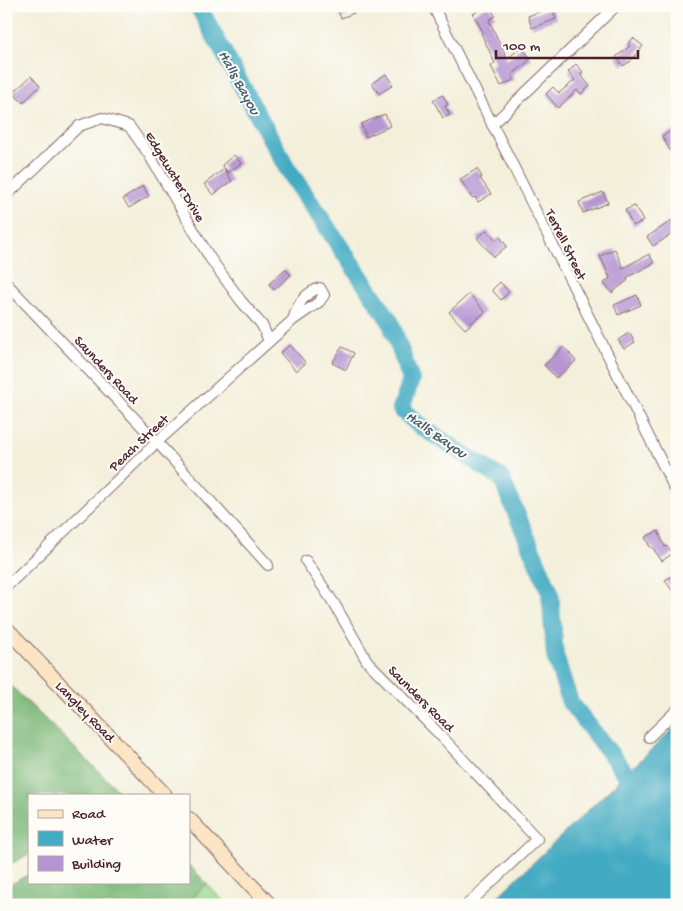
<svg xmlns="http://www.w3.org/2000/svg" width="683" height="911" font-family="'Gochi Hand',sans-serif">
<rect width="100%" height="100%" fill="#fdfcf7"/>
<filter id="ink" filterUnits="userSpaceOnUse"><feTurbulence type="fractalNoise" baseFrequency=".02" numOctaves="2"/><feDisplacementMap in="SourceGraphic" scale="10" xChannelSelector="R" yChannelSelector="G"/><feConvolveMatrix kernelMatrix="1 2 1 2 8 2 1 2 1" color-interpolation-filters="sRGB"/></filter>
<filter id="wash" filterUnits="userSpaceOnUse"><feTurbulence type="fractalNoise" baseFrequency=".0096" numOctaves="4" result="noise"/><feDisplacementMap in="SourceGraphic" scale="20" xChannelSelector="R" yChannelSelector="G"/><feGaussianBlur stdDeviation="1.12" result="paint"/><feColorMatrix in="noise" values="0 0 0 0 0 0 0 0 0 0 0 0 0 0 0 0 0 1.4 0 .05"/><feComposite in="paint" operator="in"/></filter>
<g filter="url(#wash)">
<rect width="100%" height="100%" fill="#f3efda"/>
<path fill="#9bd88d" stroke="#727c5c" d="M207,884L227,905H185Z"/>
<g fill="#7cb878" stroke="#636c52">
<path d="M6,681L123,795H29V854L6,867Z"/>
<path d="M189,865L207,884L185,905H6V887L29,874V882H189Z"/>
</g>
<path fill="#43abc3" stroke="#466577" d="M677,725V905H489Z"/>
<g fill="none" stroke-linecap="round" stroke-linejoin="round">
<path stroke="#43abc3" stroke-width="18" d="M198,6L287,168L390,321L411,380L401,409L420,426L501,478L550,592L555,656L570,702L651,806L677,820"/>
</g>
<g id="blocks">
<g fill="#b695d2">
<path d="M336,6H351L354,13L341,18Z"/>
<path d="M486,6H490L495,16L489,20L507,59L522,47L531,59L512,75L514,80L501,86L491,66L495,63L481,33L483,32L473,14Z"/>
<path d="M552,7L556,19L532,28L528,16Z"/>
<path d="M633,38L643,46L629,63V62L623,66L616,57L630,46L628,44Z"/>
<path d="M576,64L583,72L580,74L590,86L581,94L577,90L558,108L546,94L553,87L559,93L575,80L568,72Z"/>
<path d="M386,74L393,85L379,94L372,83Z"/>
<path d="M31,76L40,86L23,103L13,93Z"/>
<path d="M443,95L448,105L445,106L450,115L443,118L433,100Z"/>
<path d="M385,114L390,126L366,137L361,124Z"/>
<path d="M677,128V164L662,136Z"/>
<path d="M234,155L241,163L228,173L222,165Z"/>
<path d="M224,169L232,181L213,195L204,184Z"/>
<path d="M477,169L482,177L480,178L491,194L478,202L475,197L472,198L460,179Z"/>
<path d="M143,186L149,196L129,208L123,199Z"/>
<path d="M603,192L608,203L583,213L579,202Z"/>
<path d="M635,206L643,221L633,226L625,210Z"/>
<path d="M677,217V231L653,246L647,237Z"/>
<path d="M487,230L496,240L500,237L507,246L494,257L477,238Z"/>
<path d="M615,249L623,268L649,254L654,263L626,278L628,280L612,293L604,283L610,278L600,256Z"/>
<path d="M285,269L291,275L274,290L269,284Z"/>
<path d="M500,282L509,292L501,300L492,290Z"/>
<path d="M469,294L485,312L465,329L449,312Z"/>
<path d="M637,295L641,305L618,315L614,305Z"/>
<path d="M629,333L635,342L624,349L618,340Z"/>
<path d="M290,345L306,363L296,371L280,353Z"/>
<path d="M342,347L354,353L346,370L332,363Z"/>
<path d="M564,347L576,361L556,378L544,365Z"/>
<path d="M658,531L665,547L667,546L673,553L662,561L652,547H650L645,537Z"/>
<path d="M677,573V598L665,580Z"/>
</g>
</g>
</g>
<g filter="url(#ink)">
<use href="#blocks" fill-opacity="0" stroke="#856868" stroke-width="1"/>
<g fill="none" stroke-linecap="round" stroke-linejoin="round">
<defs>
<g id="street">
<path d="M433,6L677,493"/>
<path d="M492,125L616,6"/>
<path d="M6,196L79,126L102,118L129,126L148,153L210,258L241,301L262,325L269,341"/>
<path d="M6,283L157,442L268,565"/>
<path d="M306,561L335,605L367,661L444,739L537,839L467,905"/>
<path d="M6,587L157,442L293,320L319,302L324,295L320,288C304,293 297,305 293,320"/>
<path d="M649,737L677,710"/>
</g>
<g id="secondary">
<path d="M6,628L165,795"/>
<path d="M189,819L270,905"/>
</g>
</defs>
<use href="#street" stroke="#856868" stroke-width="12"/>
<use href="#secondary" stroke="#856868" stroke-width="16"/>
<use href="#street" stroke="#fff" stroke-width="10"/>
<use href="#secondary" stroke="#fce5c4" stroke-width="14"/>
</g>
</g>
<g text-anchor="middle" stroke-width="4" stroke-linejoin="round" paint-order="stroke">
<g font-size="14" fill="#4a1f2b" stroke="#fdfcf7">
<text transform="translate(176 176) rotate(59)" y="5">Edgewater Drive</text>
<text transform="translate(567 244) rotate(64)" y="5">Terrell Street</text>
<text transform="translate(107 369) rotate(47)" y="5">Saunders Road</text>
<text transform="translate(138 442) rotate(-43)" y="5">Peach Street</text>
<text transform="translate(422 698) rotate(45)" y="5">Saunders Road</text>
<text transform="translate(86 711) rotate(46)" y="5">Langley Road</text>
</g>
<g font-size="15" font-style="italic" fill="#475e6f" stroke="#fdfcf7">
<text transform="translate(240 82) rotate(61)" y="5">Halls Bayou</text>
<text transform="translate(437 434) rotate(35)" y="5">Halls Bayou</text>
</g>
</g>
<rect width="683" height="911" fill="none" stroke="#fdfcf7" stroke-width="25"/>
<rect x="28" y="794" width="162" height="90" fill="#fdfcf7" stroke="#b5a4a5"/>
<rect x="38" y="810" width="25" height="8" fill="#fce5c4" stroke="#b5a4a5"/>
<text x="72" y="818" font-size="15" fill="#4a1f2b">Road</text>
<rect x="38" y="831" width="25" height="15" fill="#43abc3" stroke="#b5a4a5"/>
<text x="72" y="844" font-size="15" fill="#4a1f2b">Water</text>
<rect x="38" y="856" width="25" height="15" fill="#b695d2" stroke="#b5a4a5"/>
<text x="72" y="868" font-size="15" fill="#4a1f2b">Building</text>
<path d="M496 50v8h142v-8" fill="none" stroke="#4a1f2b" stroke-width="2.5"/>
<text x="503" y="50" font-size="15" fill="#4a1f2b" stroke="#fdfcf7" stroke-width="4" paint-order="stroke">100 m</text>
</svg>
